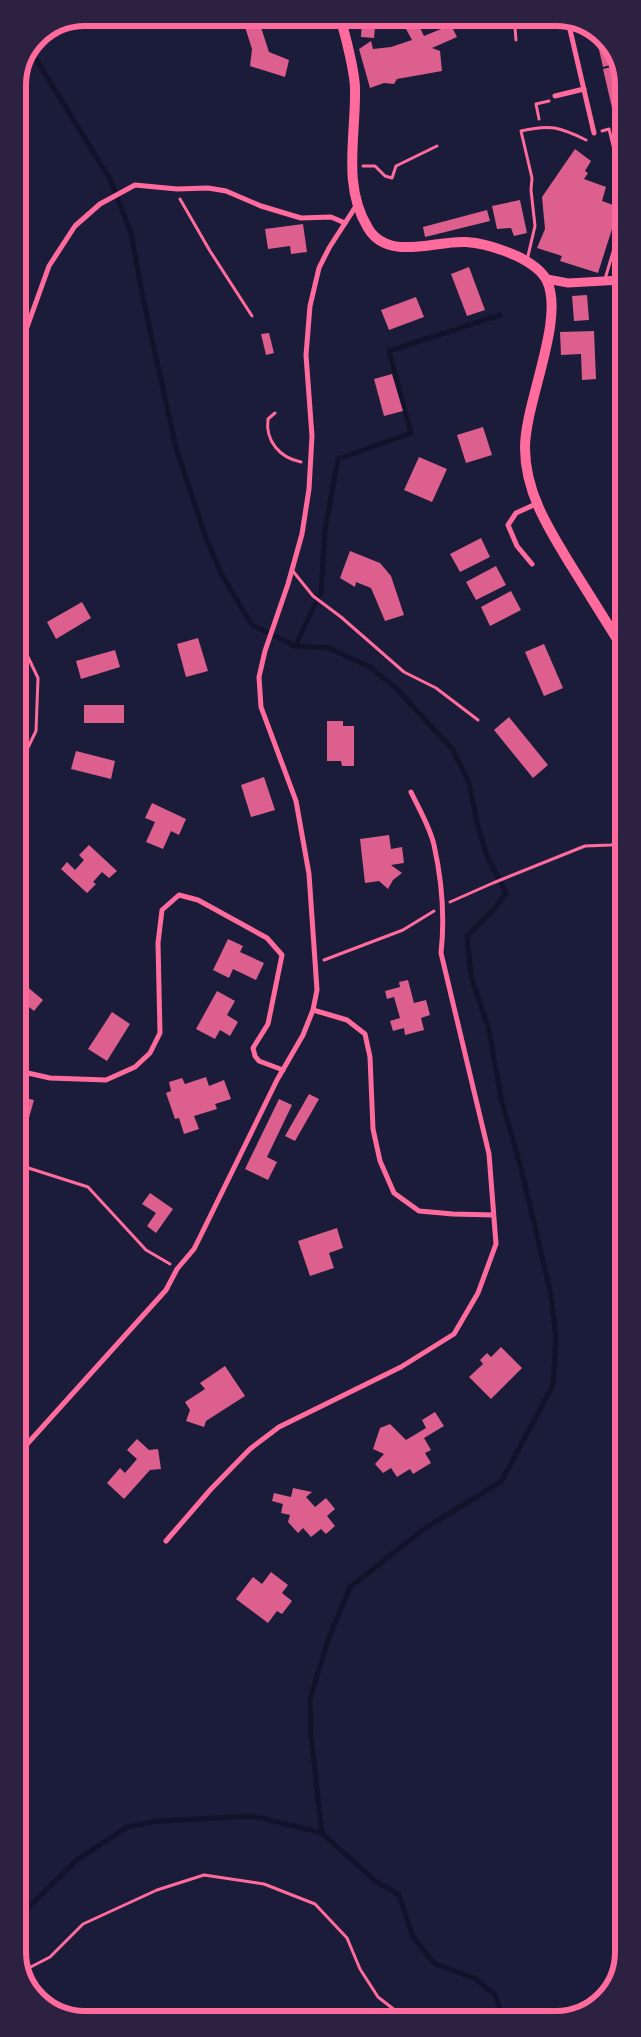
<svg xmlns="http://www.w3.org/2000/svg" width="641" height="2037" font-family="'Space Grotesk',sans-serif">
<rect width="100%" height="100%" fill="#1b1b3a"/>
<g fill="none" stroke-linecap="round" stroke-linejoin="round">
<g stroke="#12122b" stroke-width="5">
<path d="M31,51L110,179L131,233L144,303L176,448L206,538L222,575L252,625L295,646L329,648L370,667L396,688L453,750L469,783L478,827L487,856L506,893L495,908L467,936L471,976L489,1030L501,1098L521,1168L551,1295L556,1338L553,1385L501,1482L424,1529L350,1587L328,1640L310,1699L311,1736L322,1833L374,1880L399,1895L413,1937L435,1964L476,1979L495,1995L503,2018"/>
<path d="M295,646L321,592L325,530L338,459L411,433L389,351L500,315"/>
<path d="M20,1916L77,1860L127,1827L160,1821L252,1816L322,1833"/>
</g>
</g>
<g fill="#dd5f8e">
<path d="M239,18H258L269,52L289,60L285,77L250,66L252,49L246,30Z"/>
<path d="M362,18H385L384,29L375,28L374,38L361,37Z"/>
<path d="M400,18H415L424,36L451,25L457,37L432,48L440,51L442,71L397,79L394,84L384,83L370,88L359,49L371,41L373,49L391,47L412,40Z"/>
<path d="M595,32L600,34L618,63L603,67Z"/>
<path d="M620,65L621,68V124L616,125L603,69Z"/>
<path d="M575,149L591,161L585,171L588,173L584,179L606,187L602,201L619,207L598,273L560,261L562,256L537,248L545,229L542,197Z"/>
<path d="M520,200L527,233L514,236L511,228L497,229L492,206Z"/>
<path d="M487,210L490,221L425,237L423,227Z"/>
<path d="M303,224L307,252L291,254L290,246L268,249L265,229Z"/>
<path d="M469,267L485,310L467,316L451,274Z"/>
<path d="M587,295L589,320L574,321L572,296Z"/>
<path d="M416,297L424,317L389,330L381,310Z"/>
<path d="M594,331L596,379L582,380L581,354L561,355L560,332Z"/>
<path d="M269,333L274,353L266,355L261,334Z"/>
<path d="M392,374L403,411L384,416L374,379Z"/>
<path d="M483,427L492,455L466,463L457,435Z"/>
<path d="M419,457L447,469L432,502L404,490Z"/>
<path d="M622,492V514L613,496Z"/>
<path d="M481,538L490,557L460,572L450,554Z"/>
<path d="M350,551L380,563L391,576L404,615L385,621L371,588L356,582L355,587L340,578Z"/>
<path d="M496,566L506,585L476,600L466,582Z"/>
<path d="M511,591L521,610L490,626L481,607Z"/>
<path d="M82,602L91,618L56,639L47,622Z"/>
<path d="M198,638L208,671L186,677L177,644Z"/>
<path d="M544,644L563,688L544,696L525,652Z"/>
<path d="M115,650L120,667L81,679L76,661Z"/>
<rect x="84" y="705" width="40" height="18"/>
<path d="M509,717L548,765L533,778L494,730Z"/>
<path d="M327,721H343V726H354V766H342L341,761H327Z"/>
<path d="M76,751L115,761L111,779L71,769Z"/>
<path d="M264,777L275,810L251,817L241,785Z"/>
<path d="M152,803L186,819L179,835L171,831L163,849L146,842L155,822L145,818Z"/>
<path d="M389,835L391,849L402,847L404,863L391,865L402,873L393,880L388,889L379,881L365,883L360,839Z"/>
<path d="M89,845L117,871L109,878L102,872L93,882L96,884L87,893L61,869L67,862L75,870L84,860L79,855Z"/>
<path d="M228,939L243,946L240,952L264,963L256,980L233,969L229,978L213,970Z"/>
<path d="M19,980L43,1000L34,1011L29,1007L24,1013L27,1015L19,1025Z"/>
<path d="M408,980L414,1003L426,1000L430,1015L421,1018L424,1030L405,1035L404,1028L393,1031L390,1021L400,1018L394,997L387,999L385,991L400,987L399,982Z"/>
<path d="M217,991L235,1001L227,1015L238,1022L230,1036L220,1030L215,1039L196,1029Z"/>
<path d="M112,1012L130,1024L107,1061L88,1049Z"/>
<path d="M206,1077L209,1086L224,1080L231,1099L215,1104L217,1109L194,1116L199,1129L184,1134L179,1118L175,1119L166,1093L171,1091L169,1082L182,1078L185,1084Z"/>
<path d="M309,1094L319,1099L295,1141L285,1136Z"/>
<path d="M20,1097L34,1100L25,1132L19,1130Z"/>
<path d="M279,1099L292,1105L267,1157L277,1162L268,1180L245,1169Z"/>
<path d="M150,1193L173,1209L156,1233L147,1226L156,1213L142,1204Z"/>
<path d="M337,1228L343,1248L329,1253L334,1268L310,1276L298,1241Z"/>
<path d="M501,1347L522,1368L491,1399L469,1377L483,1364L480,1360L487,1353L491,1357Z"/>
<path d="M225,1366L245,1396L206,1421L204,1427L186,1421L190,1410L185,1402L205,1389L200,1383Z"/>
<path d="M435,1412L444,1426L424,1438L431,1450L425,1453L431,1463L413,1474L410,1469L397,1477L391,1468L383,1473L375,1464L384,1454L373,1449L380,1428L390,1424L406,1440L426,1428L422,1420Z"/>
<path d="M137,1439L149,1450L158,1449L161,1469L150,1470L124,1499L107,1483L120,1468L125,1473L137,1459L127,1450Z"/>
<path d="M293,1488L312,1492L306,1497L315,1507L326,1498L335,1509L327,1516L335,1526L326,1534L321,1529L311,1537L303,1528L298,1533L288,1522L290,1515L281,1513L283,1504L272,1501L274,1493L291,1497Z"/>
<path d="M271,1572L288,1585L282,1593L292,1601L282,1614L277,1611L268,1623L236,1599L253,1577L262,1584Z"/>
</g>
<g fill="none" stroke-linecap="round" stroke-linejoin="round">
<g stroke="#ff6b9d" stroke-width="3">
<path d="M507,18L515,28L516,40"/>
<path d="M539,119L536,104L549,101"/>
<path d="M602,131L609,129L615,154L621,153"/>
<path d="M363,166H375L385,176L392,178L396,166L437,146"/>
<path d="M180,199L210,251L252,316"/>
<path d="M275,413L268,419C265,441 280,458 301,462"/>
<path d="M18,636L38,678L36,731L18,768"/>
<path d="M450,902L493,883L585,846L611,845L622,840"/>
<path d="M324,960L403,930L434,911"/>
<path d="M19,1165L88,1187L146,1250L170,1264"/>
<path d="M21,1972L50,1957L83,1924L157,1890L204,1875L264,1884L315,1904L347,1938L360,1969L378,1997L405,2018"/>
</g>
<g stroke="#ff6b9d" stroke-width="3">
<path d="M527,260L535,226L531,190L532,178L521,131C550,124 560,127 586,140"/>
<path d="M605,279L621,225"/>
<path d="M292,570L313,596L341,617L404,672L436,688L478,720"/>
</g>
<g stroke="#ff6b9d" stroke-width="5">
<path d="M568,21L594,133"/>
<path d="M555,96L584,89"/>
<path d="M18,368L22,341L49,266L75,226L100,204L135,185L177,189L208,188L226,191L261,206L301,218L331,217L345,223"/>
<path d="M532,564L517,546L508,525L516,513L536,504"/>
<path d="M313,1010L347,1020L365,1034L370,1057L373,1129L380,1161L394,1193L419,1211L453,1214L493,1215"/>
<path d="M19,1071L50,1078L106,1080L135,1067L150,1053L160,1033L158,943L162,910L179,895L198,900L267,938L282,955L268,1024L253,1048L255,1056L259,1061L283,1070"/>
<path d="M19,1453L166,1290L177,1269L194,1249L200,1237L277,1080L303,1035L313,1010L317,990L309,874L296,801L261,707L259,677L265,651L288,584L302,534L309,489L312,436L306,355L310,306L319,268L329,248L356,206"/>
<path d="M166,1541L211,1489L250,1449L279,1427L401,1367L454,1334L478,1293L496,1244L489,1154L441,953C445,917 442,881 434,845C430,827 419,809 411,792"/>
</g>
<path stroke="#ff6b9d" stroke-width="9" d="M547,279L568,283L622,280"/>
<path stroke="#ff6b9d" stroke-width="10" d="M340,18C345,33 355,73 355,89C356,136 342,186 368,228C388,262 435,240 466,242C483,243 501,249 517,256C527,261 542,270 547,281C565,320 525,402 525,448C525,493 550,531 572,567C589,594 605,620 622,647"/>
</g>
<path d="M0 0H641V2037H0ZM85 26H556A59 59 0 0 1 615 85V1952A59 59 0 0 1 556 2011H85A59 59 0 0 1 26 1952V85A59 59 0 0 1 85 26Z" fill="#2d2142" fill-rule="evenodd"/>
<path fill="none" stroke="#ff6b9d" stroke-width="6" d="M85 26H556A59 59 0 0 1 615 85V1952A59 59 0 0 1 556 2011H85A59 59 0 0 1 26 1952V85A59 59 0 0 1 85 26Z"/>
</svg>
